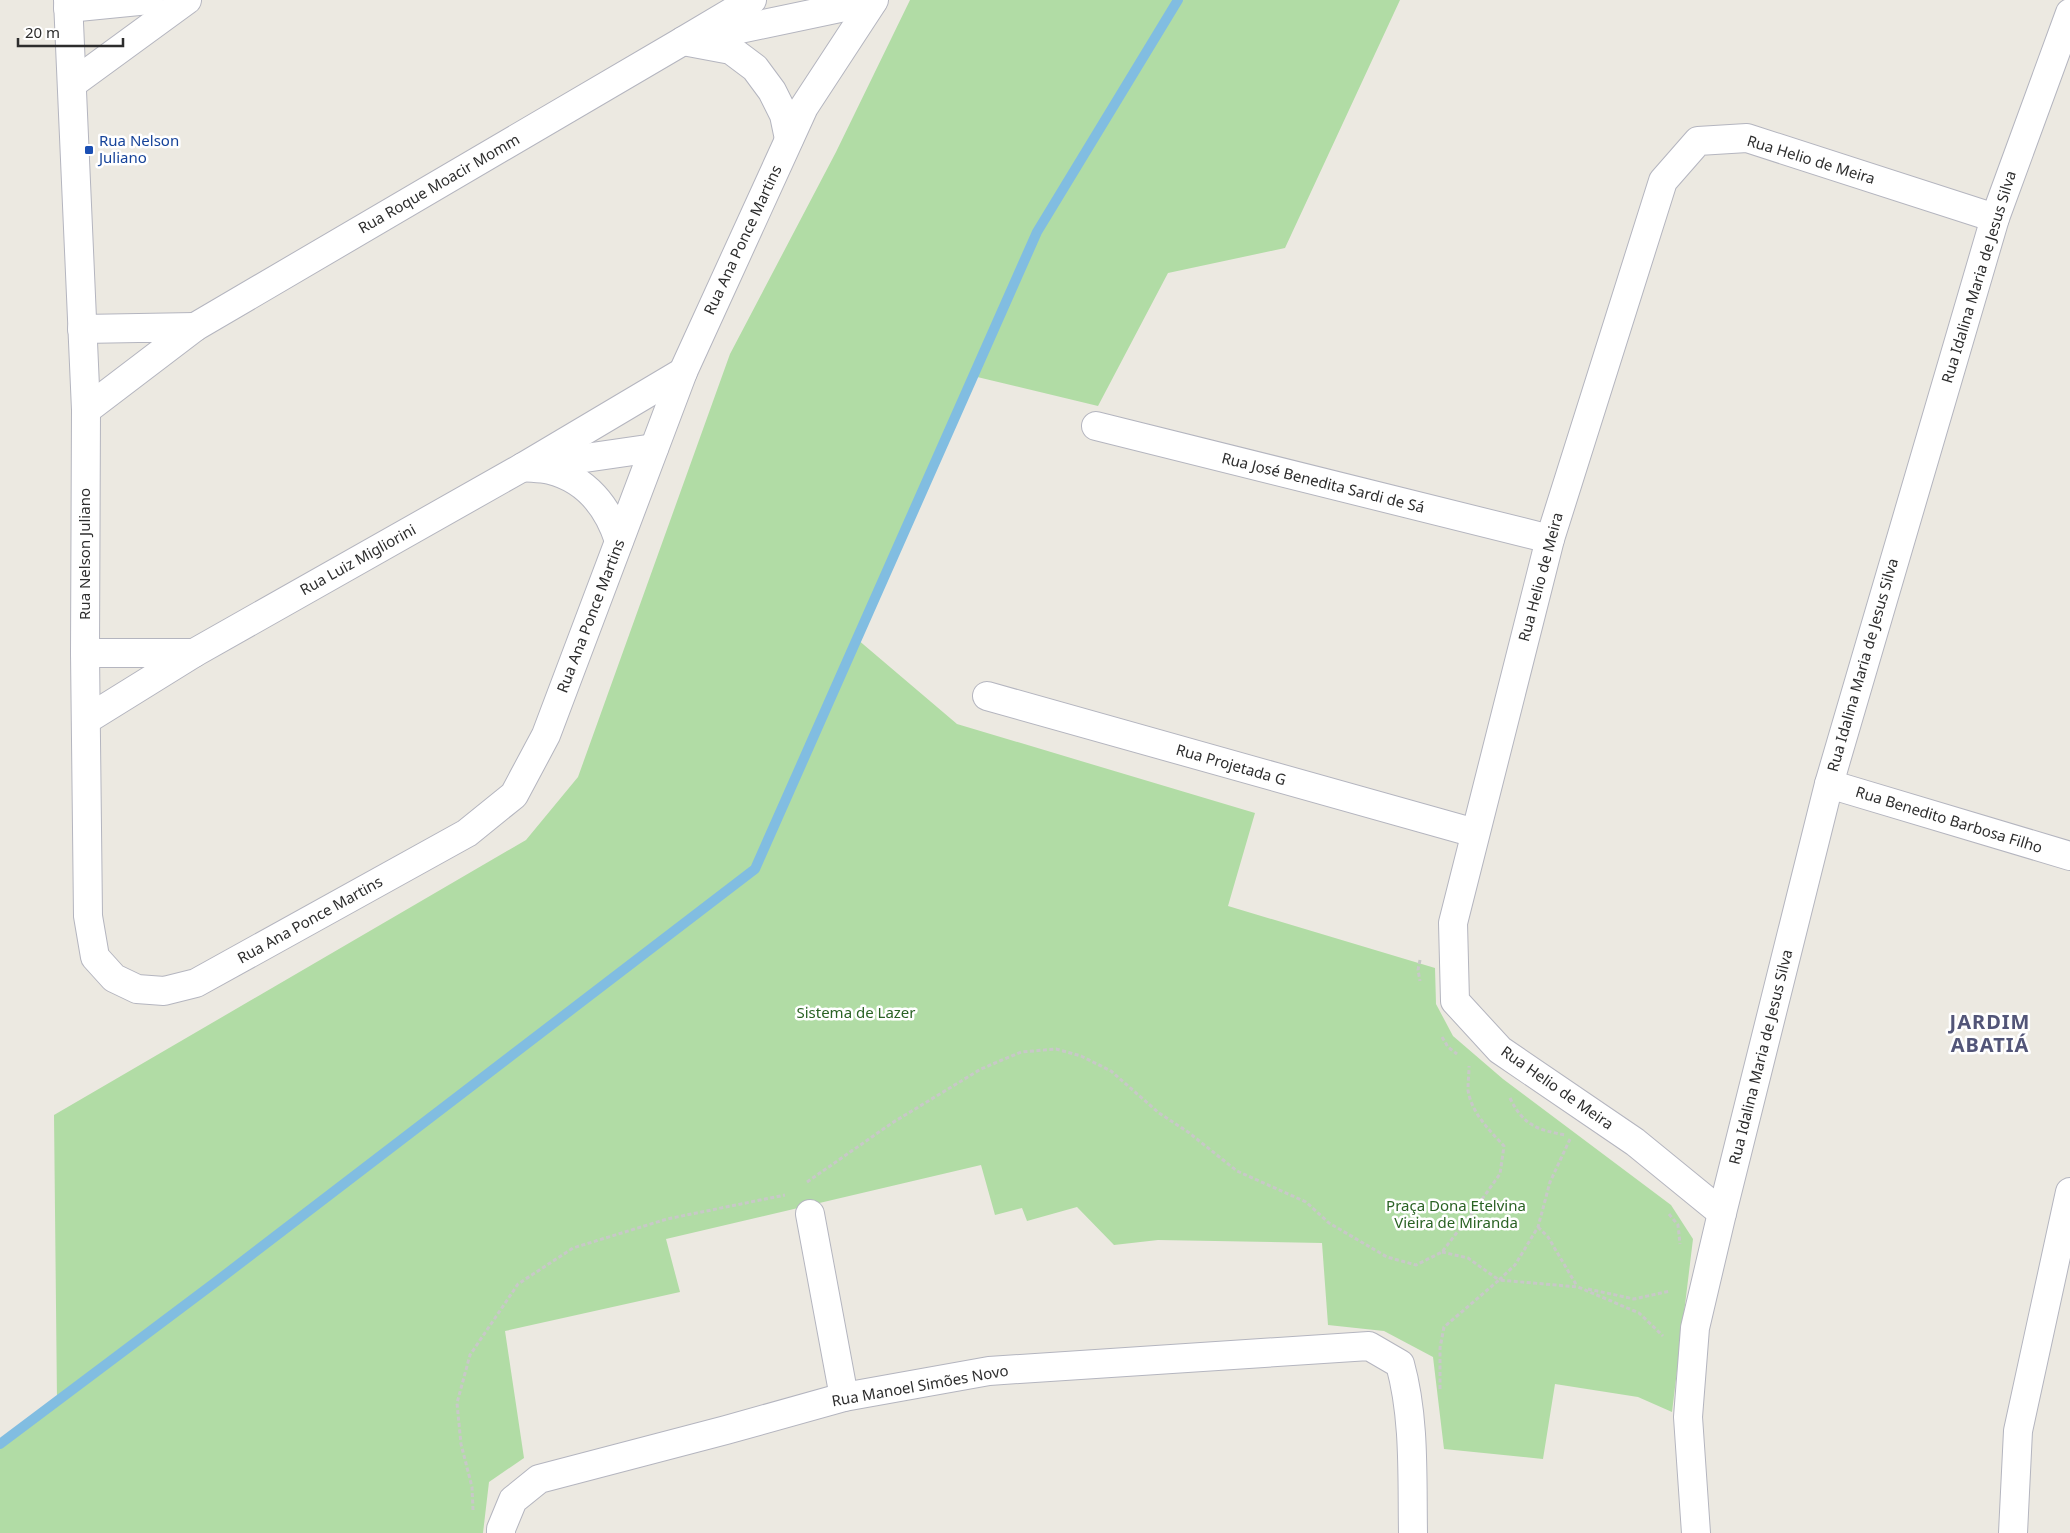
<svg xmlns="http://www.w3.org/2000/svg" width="2070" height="1533" font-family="'Noto Sans',sans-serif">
<rect width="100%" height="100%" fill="#ece9e1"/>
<path fill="#b1dca5" d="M910,0H1400L1285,248L1168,273L1098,406L973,376L857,639L957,724L1255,813L1228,906L1435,968L1436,1004L1453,1036L1503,1079L1671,1205L1693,1239L1672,1412L1638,1397L1555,1384L1543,1459L1444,1449L1433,1357L1384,1331L1328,1325L1322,1243L1158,1240L1114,1245L1077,1207L1027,1221L1022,1208L995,1215L981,1165L666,1239L680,1292L505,1331L524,1458L489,1482L483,1533H0V1444L57,1401L54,1115L526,840L578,777L730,354L836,152Z"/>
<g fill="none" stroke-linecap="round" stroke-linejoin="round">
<path stroke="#81bde1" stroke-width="10" d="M0,1444L217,1281L755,869L1037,232L1178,0"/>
<defs>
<g id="street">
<path d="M68,0L86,410L85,653L88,916L95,957L114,978L137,989L164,991L196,983L467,833L514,795L546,735L683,372L804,107L874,0"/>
<path d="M752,0L683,41L731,50L755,68L772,91L784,115L789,139"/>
<path d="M68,8L149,0"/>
<path d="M72,84L187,0"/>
<path d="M195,327L683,41L873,1"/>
<path d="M82,329L195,327L86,410"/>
<path d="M1096,426L1550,539"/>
<path d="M619,541C608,507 586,479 550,470C542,468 532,468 523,467L683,372"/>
<path d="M85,653H194L86,720"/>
<path d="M194,653L523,467L654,448"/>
<path d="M987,696L1475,833"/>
<path d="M1829,784L2070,856"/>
<path d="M1722,1213L1635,1142L1500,1050L1455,1001L1453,923L1550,539L1663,181L1698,141L1747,138L1995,218"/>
<path d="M810,1214L844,1397"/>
<path d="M501,1533V1529L513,1500L539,1479L726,1430L844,1397L989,1371L1369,1346L1400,1364C1415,1418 1412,1477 1413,1533"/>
<path d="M1696,1533L1688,1417L1695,1328L1722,1213L1829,784L1995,218L2070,13"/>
<path d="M2013,1533L2018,1431L2070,1192"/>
</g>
</defs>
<use href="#street" stroke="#b4b5bf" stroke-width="30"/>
<g stroke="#c8c8c8" stroke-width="3" stroke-dasharray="4 2.5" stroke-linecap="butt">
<path d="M1420,960L1418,970L1420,981"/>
<path d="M1442,1037L1448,1047L1457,1054"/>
<path d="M1510,1098C1523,1125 1537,1130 1566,1135"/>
<path d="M807,1182L892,1123L981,1069L1021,1052L1056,1049L1081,1056L1111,1071L1159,1113L1188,1132L1237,1171L1306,1202L1329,1223L1387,1257L1416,1265L1442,1252L1475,1209L1500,1174L1504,1146C1489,1130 1471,1112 1468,1090C1468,1082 1469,1074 1469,1066"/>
<path d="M1669,1214L1678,1225L1680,1244"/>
<path d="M1538,1227L1548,1237L1577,1286"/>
<path d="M1442,1252L1468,1258L1499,1280L1515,1265L1538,1227L1550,1182L1571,1137"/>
<path d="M1588,1289L1634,1299L1670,1291"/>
<path d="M1440,1389V1348L1444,1327L1499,1280L1578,1287L1639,1313L1663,1336"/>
<path d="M473,1510L472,1487L461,1444L457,1403L470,1355L518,1284L573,1248L667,1219L785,1195"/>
</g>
<use href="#street" stroke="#fff" stroke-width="28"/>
</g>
<rect fill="#1a4fb4" stroke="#fff" stroke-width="2" x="84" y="145" width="10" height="10" rx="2.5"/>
<g text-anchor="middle" stroke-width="5" stroke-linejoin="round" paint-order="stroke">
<g font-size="15" fill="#164399" stroke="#fff" text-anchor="start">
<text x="99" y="146">Rua Nelson<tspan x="99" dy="17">Juliano</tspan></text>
</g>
<g font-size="15" fill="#2d2d2d" stroke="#fff">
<text transform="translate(1811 160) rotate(17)" y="5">Rua Helio de Meira</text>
<text transform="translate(439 184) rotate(-30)" y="5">Rua Roque Moacir Momm</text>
<text transform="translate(743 240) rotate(-65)" y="5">Rua Ana Ponce Martins</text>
<text transform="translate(1979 277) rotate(-73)" y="5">Rua Idalina Maria de Jesus Silva</text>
<text transform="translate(1323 483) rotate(14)" y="5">Rua José Benedita Sardi de Sá</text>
<text transform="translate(85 554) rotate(-90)" y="5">Rua Nelson Juliano</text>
<text transform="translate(358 560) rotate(-29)" y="5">Rua Luiz Migliorini</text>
<text transform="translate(1541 577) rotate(-75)" y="5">Rua Helio de Meira</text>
<text transform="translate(591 616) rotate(-69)" y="5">Rua Ana Ponce Martins</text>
<text transform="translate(1863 665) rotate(-74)" y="5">Rua Idalina Maria de Jesus Silva</text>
<text transform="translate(1231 765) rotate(16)" y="5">Rua Projetada G</text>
<text transform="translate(1949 820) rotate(17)" y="5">Rua Benedito Barbosa Filho</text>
<text transform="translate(310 920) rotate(-29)" y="5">Rua Ana Ponce Martins</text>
<text transform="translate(1761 1057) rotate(-76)" y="5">Rua Idalina Maria de Jesus Silva</text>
<text transform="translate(1557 1088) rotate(35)" y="5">Rua Helio de Meira</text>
<text transform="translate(920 1386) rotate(-10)" y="5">Rua Manoel Simões Novo</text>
</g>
<g font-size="15" fill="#2a6224" stroke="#fff">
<text x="856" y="1018">Sistema de Lazer</text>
<text x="1456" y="1211">Praça Dona Etelvina<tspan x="1456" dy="17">Vieira de Miranda</tspan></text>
</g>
<g font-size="20" font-weight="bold" letter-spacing="1" fill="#525578" stroke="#fff">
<text x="1990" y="1029">JARDIM<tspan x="1990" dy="23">ABATIÁ</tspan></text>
</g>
</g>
<path d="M18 38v8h105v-8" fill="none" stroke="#2d2d2d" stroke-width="2.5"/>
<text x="25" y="38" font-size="15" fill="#2d2d2d" stroke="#ffffff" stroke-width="4" paint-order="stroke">20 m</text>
</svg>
